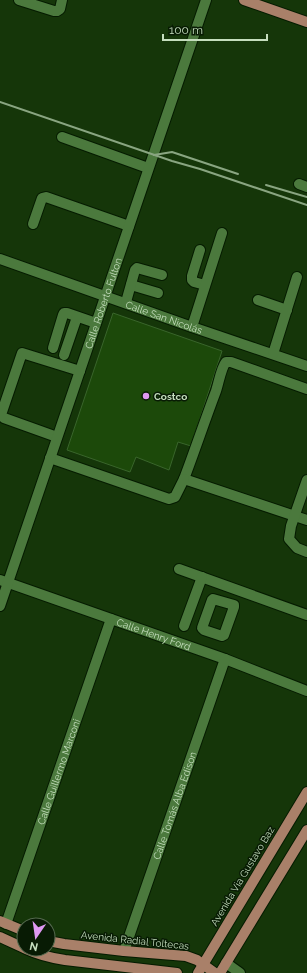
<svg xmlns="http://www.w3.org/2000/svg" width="307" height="973" font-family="Raleway,sans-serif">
<rect width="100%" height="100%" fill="#153609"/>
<path fill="#1c490a" stroke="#39652b" d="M113,313L222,351L191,446L178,442L169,470L136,457L130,472L67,450Z"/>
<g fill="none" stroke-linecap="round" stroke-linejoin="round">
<defs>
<g id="minor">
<path d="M19,0L54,11H57L60,9L62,0"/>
<path d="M62,137L148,168"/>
<path d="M299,184L307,187"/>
<path d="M33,224L41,201L42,198L46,197L129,226"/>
<path d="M200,250L192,276V280L194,282L205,285"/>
<path id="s1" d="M0,259L192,327L307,366"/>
<path d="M131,285L158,293"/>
<path d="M258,300L287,310"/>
<path d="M126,302L135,270L137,268L162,275"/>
<path d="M192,327L222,233"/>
<path d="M53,348L63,315L64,313H67L96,323"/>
<path d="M273,354L297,277"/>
<path d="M64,355L77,317"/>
<path d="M307,389L231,362H226C221,368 219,382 216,391C205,420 195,450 184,479L307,520"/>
<path d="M57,437L4,418L1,415L2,412L22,353L80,371"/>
<path d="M50,458L169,499L175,497L184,479"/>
<path d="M307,480L291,526L289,539L297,548L307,552"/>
<path d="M179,569L307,615"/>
<path id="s2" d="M0,580L225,659L307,691"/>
<path d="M213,599L234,605V607L224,635L222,636L204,630L202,628L212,600Z"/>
<path id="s3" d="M0,606L206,0"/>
<path d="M184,626L202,577"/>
<path id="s4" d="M6,924L111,619"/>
<path id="s5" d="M124,951L225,659"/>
<path d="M226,963L240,973"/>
</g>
<g id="major">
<path d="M244,0L307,22"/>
<path d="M0,921L24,931"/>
<path d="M0,937L24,948"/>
<path d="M48,941L64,944L124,951L186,956L197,960L215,973"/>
<path d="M26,949C39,955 51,958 65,960L177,973"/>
<path d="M198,973L307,792"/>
<path d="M220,973L307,830"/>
</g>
</defs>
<use href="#minor" stroke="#051b00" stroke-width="12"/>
<use href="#major" stroke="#051b00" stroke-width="12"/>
<use href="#minor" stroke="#4b793d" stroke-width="10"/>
<use href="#major" stroke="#a98069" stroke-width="10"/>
<g stroke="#89a581" stroke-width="2">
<path d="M0,102L172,161L200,169L307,205"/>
<path d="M154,155L172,152L238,174"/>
<path d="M266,185L307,197"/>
</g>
</g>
<circle fill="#de98f2" stroke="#081b04" stroke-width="1.5" cx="146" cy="396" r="4"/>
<g text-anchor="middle" stroke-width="3" stroke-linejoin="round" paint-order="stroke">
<g font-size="10" fill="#c5debe" stroke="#081b04">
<text dy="4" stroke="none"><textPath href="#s3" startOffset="320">Calle Roberto Fulton</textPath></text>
<text dy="4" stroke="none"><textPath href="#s1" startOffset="174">Calle San Nicolás</textPath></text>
<text dy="4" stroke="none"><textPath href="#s2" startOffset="163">Calle Henry Ford</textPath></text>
<text dy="4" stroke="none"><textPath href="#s4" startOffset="161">Calle Guillermo Marconi</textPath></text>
<text dy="4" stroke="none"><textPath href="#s5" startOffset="154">Calle Tomás Alba Edison</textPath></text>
<text transform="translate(242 876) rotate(-59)" y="4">Avenida Via Gustavo Baz</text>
<text transform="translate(135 940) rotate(6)" y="4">Avenida Radial Toltecas</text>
</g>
<g font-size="10" font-weight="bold" fill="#c5debe" stroke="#081b04" text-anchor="start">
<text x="154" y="400">Costco</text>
</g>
</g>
<g transform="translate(36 937) rotate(193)"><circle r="19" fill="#081b04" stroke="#54694e"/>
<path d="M0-3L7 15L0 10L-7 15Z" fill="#de98f2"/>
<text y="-6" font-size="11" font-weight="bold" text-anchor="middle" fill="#c5debe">N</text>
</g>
<path d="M163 34v6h104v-6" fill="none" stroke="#c5debe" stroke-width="2"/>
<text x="169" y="34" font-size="12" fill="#c5debe" stroke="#081b04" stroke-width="3" paint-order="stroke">100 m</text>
</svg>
